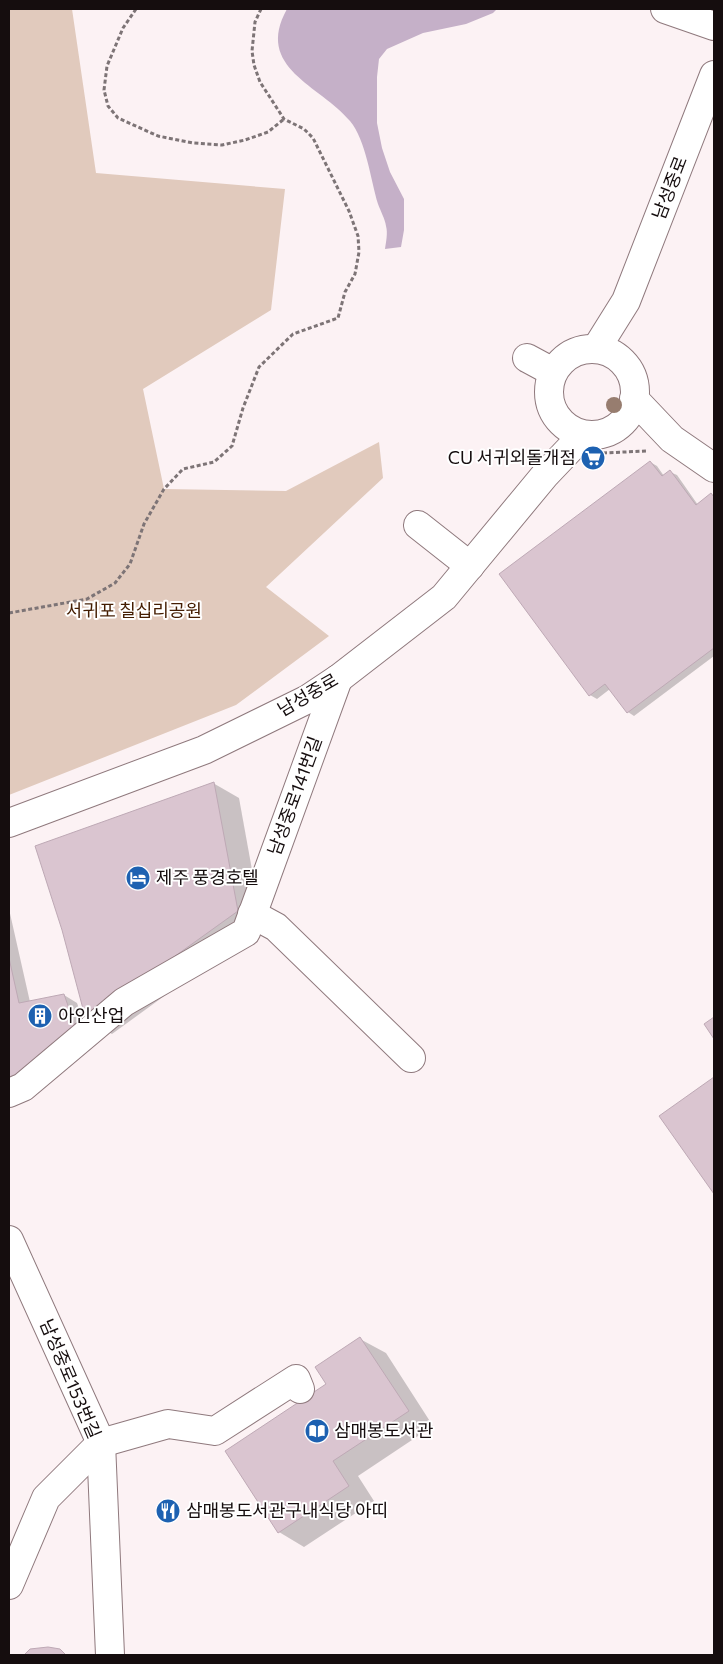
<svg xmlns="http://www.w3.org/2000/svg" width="723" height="1664" font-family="Commissioner,'Noto Sans KR',sans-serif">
<rect width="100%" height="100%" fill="#fcf2f4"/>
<path fill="#e1cabd" d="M9,9H72L96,173L285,189L271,310L143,389L164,489L286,491L379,442L383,478L266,587L329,636L236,705L9,795Z"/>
<path fill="#c5b0c8" d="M287,9H497L493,13L466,24L423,33L387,49L379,59L377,77V123L382,148L390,172L404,199V230L401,247L385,249C386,242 388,233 386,226C385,219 381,212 378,204C371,181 366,140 350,121C320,85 254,68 287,9Z"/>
<g fill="#0003">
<path d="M650,462L657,466L664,476L670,472L677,475L698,505L712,495L714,497V656L634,716L628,712L610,689L597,699L590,695L501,575Z"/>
<path d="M213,783L239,798L262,925L112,1034L87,1020Z"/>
<path d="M9,909L30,1002L64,995L77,1003L89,1037L9,1097Z"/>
<path d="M714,1078V1192L661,1116Z"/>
<path d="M360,1339L386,1353L433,1426L358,1476L374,1501L304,1547L279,1532L327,1385Z"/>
</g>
<g fill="#dac5d0" stroke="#bea9b5">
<path d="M650,461L662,476L670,470L696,505L711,493L714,497V648L627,713L605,684L589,696L499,574Z"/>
<path d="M214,782L238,911L86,1020L62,930L35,846Z"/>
<path d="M9,958L19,1003L64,994L76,1029L9,1084Z"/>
<path d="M714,1017V1039L704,1024Z"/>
<path d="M714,1077V1194L659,1116Z"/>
<path d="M360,1337L409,1411L333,1461L349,1486L278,1533L225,1451L326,1384L315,1367Z"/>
<path d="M48,1647L60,1649L66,1655H24L30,1649Z"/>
</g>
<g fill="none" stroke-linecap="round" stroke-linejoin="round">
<defs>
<g id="minor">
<path d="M665,9L714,26"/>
<circle cx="592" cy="392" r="43"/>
<path d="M596,349L626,301L714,75"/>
<path d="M527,358L553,372"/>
<path d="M634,399L672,439L714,468"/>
<path d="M418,525L470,566"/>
<path d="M9,823L204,750L308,699L338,679L444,597L545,475L583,435"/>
<path d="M252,914L276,927L411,1058"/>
<path d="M9,1093L23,1087L124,1002L246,932L338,679"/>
<path d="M9,1240L101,1443L110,1655"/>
<path d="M9,1585L46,1498L101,1443L168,1424L215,1431L296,1379L300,1389"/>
</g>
</defs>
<use href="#minor" stroke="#8f797d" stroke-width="30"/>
<g stroke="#7d7476" stroke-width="3" stroke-dasharray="4 2.5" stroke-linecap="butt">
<path d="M136,9L123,28L107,66L104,90L108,106L118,118L158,136L193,143L222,145L245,140L268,132L284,119"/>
<path d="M545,396V405L551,429"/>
<path d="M603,453L646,451"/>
<path d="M9,613L87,599L115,583L130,564L144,524L164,489L183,469L214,462L232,446L243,408L259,367L293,334L338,318L345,292L355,274L359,252L358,236L349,211L313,138L304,129L284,119L260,82L254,65L252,51L255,22L261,9"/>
</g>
<use href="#minor" stroke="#fff" stroke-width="28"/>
</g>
<circle fill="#977d6f" cx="614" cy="405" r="8"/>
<defs>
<symbol id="supermarket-disc" viewBox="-11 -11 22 22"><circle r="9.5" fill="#1d61b1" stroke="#fff"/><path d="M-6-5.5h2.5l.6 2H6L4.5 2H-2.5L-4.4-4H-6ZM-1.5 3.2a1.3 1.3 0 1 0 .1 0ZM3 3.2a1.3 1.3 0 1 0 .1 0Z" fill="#fff"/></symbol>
<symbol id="hotel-disc" viewBox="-11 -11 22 22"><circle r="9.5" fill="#1d61b1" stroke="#fff"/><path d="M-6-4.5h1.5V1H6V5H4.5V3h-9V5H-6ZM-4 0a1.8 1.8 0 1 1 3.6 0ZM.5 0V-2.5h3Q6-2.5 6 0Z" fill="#fff"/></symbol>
<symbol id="building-disc" viewBox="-11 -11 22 22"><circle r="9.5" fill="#1d61b1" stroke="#fff"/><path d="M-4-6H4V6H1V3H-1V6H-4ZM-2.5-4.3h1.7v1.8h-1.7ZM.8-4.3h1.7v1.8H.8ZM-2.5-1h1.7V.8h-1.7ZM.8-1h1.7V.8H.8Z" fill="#fff"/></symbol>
<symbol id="library-disc" viewBox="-11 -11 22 22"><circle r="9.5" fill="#1d61b1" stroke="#fff"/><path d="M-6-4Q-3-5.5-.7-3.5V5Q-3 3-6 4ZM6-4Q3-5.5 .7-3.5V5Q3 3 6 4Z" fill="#fff"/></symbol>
<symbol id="restaurant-disc" viewBox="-11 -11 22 22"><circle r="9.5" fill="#1d61b1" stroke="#fff"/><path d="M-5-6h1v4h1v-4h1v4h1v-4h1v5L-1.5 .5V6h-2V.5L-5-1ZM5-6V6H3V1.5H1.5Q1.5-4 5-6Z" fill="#fff"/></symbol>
</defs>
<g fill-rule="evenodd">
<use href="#supermarket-disc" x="579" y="444" width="28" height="28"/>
<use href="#hotel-disc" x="124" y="864" width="28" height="28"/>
<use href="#building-disc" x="26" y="1002" width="28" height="28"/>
<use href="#library-disc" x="303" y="1417" width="28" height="28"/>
<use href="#restaurant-disc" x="154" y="1497" width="28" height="28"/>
</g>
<g text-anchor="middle" stroke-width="4" stroke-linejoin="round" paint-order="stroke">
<g font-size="18" fill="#150d0e" stroke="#fff">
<text transform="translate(670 188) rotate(-69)" y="6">남성중로</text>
<text transform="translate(308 695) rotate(-30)" y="6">남성중로</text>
<text transform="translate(295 796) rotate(-70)" y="6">남성중로141번길</text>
<text transform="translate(70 1379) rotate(67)" y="6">남성중로153번길</text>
</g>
<g font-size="18" fill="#150d0e" stroke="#fff" text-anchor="start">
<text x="576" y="464" text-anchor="end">CU 서귀외돌개점</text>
<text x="156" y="884">제주 풍경호텔</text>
<text x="58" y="1022">아인산업</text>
<text x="334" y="1437">삼매봉도서관</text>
<text x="186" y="1517">삼매봉도서관구내식당 아띠</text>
</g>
<g font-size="18" fill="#441d02" stroke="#fff">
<text x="134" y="617">서귀포 칠십리공원</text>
</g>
</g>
<rect width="723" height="1664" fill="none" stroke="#150d0e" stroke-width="20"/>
</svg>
